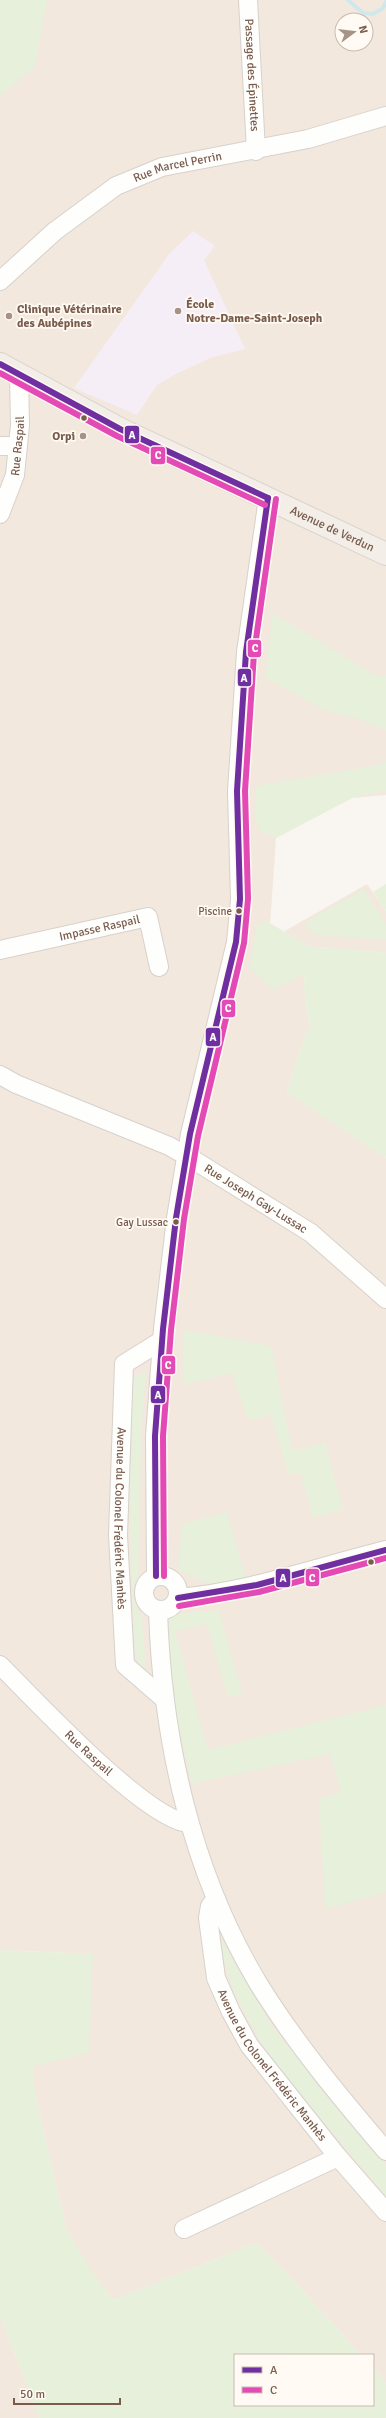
<svg xmlns="http://www.w3.org/2000/svg" width="386" height="2418" font-family="Signika,sans-serif">
<rect width="100%" height="100%" fill="#f9f5f0"/>
<g fill="#f2e8de" fill-rule="evenodd">
<path d="M7,0H386V795L352,798L276,838L269,940L367,884L386,911V953L307,946L304,988L310,1028L304,1038L287,1092L386,1158V2383L373,2368V2355H361L281,2267L256,2243L114,2300L94,2276L67,2231L34,2089L33,2066L93,1954L0,1950V6ZM342,20H366V44H342Z"/>
<path d="M0,2316L9,2339L40,2418H0Z"/>
</g>
<path fill="#f6eef6" d="M193,231L215,246L204,260L245,349L210,358L174,375L157,385L137,415L74,388L169,254Z"/>
<g fill="#e7f0db">
<path d="M0,0H47L35,67L0,96Z"/>
<path d="M273,613L376,676L386,675V730L362,720L327,711L265,678Z"/>
<path d="M386,759V791L352,798L276,838L259,829L255,818L256,786L384,764Z"/>
<path d="M386,884V911L373,892Z"/>
<path d="M364,889L386,924V940L313,934L304,923Z"/>
<path d="M267,921L307,946L386,953V1158L287,1092L304,1038L310,1028L304,988L305,974L273,990L250,968L257,926Z"/>
<path d="M184,1330L271,1346L292,1451L325,1442L343,1509L313,1518L301,1474H288L271,1415L249,1421L232,1373L183,1385Z"/>
<path d="M146,1371L142,1420L138,1575L134,1585L136,1604L142,1618L146,1673L140,1667L135,1653C131,1561 127,1470 133,1378Z"/>
<path d="M227,1512L246,1579L216,1587L178,1570L182,1524Z"/>
<path d="M219,1610L242,1694L228,1697L207,1624L175,1631L208,1750L386,1705V1892L325,1909L319,1799L341,1792L330,1754L192,1784L171,1692L166,1619L180,1613Z"/>
<path d="M219,1936L274,2029L386,2165V2196L267,2055L234,1992L226,1967Z"/>
<path d="M0,1950L93,1954L89,2053L33,2066L34,2089L67,2231L94,2275L114,2300L256,2243L281,2267L361,2355H235V2405H373V2368L386,2383V2418H40L0,2316Z"/>
</g>
<g fill="none" stroke-linecap="round" stroke-linejoin="round">
<path stroke="#d0e8ea" stroke-width="4" d="M348,0L363,13L373,14L383,8L386,2"/>
<defs>
<g id="minor">
<path id="s1" d="M248,0L256,151"/>
<path id="s2" d="M0,281L55,231L116,186L162,167L308,139L386,116"/>
<path d="M0,446H18"/>
<path id="s3" d="M0,514L15,475L20,425L19,375"/>
<path id="s4" d="M0,950L148,917L159,967"/>
<path id="s5" d="M0,1075L16,1084L169,1146L197,1162L311,1233L386,1299"/>
<path id="s6" d="M161,1341L124,1364L118,1535L125,1665L163,1698"/>
<circle cx="161" cy="1593" r="17"/>
<path d="M156,1576L155,1436L163,1329L176,1218L190,1134L236,942L240,899L237,791L246,652L268,498"/>
<path d="M178,1598C249,1592 317,1567 386,1550"/>
<path d="M158,1610C162,1739 191,1871 258,1983C295,2043 340,2097 386,2151"/>
<path id="s7" d="M0,1665C34,1699 147,1821 189,1823"/>
<path id="s8" d="M216,1899L210,1906L208,1918L216,1978L231,2012L249,2045L338,2157L386,2212"/>
<path d="M184,2229L338,2157"/>
</g>
<g id="major">
<path id="s9" d="M0,364L120,429L386,554"/>
</g>
</defs>
<use href="#minor" stroke="#d7d1cb" stroke-width="20"/>
<use href="#major" stroke="#dad1cc" stroke-width="24"/>
<use href="#minor" stroke="#fefefd" stroke-width="18"/>
<use href="#major" stroke="#f3eee8" stroke-width="22"/>
<defs>
<g id="bus-1">
<path d="M0,364L120,429L268,498"/>
<path d="M156,1576L155,1436L163,1329L176,1218L190,1134L236,942L240,899L237,791L246,652L268,498"/>
<path d="M178,1598L257,1585L386,1550"/>
</g>
<g id="bus-2">
<path d="M0,373L117,436L265,505"/>
<path d="M164,1576L163,1436L171,1330L184,1219L198,1136L244,943L248,899L245,791L254,653L276,499"/>
<path d="M179,1606L259,1592L386,1558"/>
</g>
</defs>
<use href="#bus-1" stroke="#fffaf3" stroke-width="9"/>
<use href="#bus-2" stroke="#fffaf3" stroke-width="9"/>
<use href="#bus-1" stroke="#6f2fa0" stroke-width="6"/>
<use href="#bus-2" stroke="#e44ab5" stroke-width="6"/>
</g>
<g fill="#a69286" stroke="#fffaf3" stroke-width="1.5">
<circle cx="178" cy="311" r="4"/>
<circle cx="9" cy="316" r="4"/>
<circle cx="83" cy="436" r="4"/>
</g>
<g fill="#7a5c4d" stroke="#fffaf3" stroke-width="1.5">
<circle cx="84" cy="418" r="3.5"/>
<circle cx="239" cy="911" r="3.5"/>
<circle cx="176" cy="1222" r="3.5"/>
<circle cx="371" cy="1562" r="3.5"/>
</g>
<g text-anchor="middle" stroke-width="3.5" stroke-linejoin="round" paint-order="stroke">
<g font-size="11" fill="#7a5c4d" stroke="#fffaf3" text-anchor="end">
<text x="232" y="915">Piscine</text>
<text x="168" y="1226">Gay Lussac</text>
</g>
<g font-size="12" fill="#7a5c4d" stroke="#fffaf3">
<text dy="4" stroke="none"><textPath href="#s1" startOffset="75">Passage des Épinettes</textPath></text>
<text dy="4" stroke="none"><textPath href="#s2" startOffset="215">Rue Marcel Perrin</textPath></text>
<text dy="4" stroke="none"><textPath href="#s3" startOffset="71">Rue Raspail</textPath></text>
<text dy="4" stroke="none"><textPath href="#s9" startOffset="371">Avenue de Verdun</textPath></text>
<text dy="4" stroke="none"><textPath href="#s4" startOffset="102">Impasse Raspail</textPath></text>
<text dy="4" stroke="none"><textPath href="#s5" startOffset="285">Rue Joseph Gay-Lussac</textPath></text>
<text dy="4" stroke="none"><textPath href="#s6" startOffset="198">Avenue du Colonel Frédéric Manhès</textPath></text>
<text dy="4" stroke="none"><textPath href="#s7" startOffset="125">Rue Raspail</textPath></text>
<text dy="4" stroke="none"><textPath href="#s8" startOffset="186">Avenue du Colonel Frédéric Manhès</textPath></text>
</g>
<g font-size="12" font-weight="bold" fill="#7a5c4d" stroke="#fffaf3" text-anchor="start">
<text x="186" y="308">École<tspan x="186" dy="14">Notre-Dame-Saint-Joseph</tspan></text>
<text x="17" y="313">Clinique Vétérinaire<tspan x="17" dy="14">des Aubépines</tspan></text>
<text x="75" y="440" text-anchor="end">Orpi</text>
</g>
</g>
<g stroke="#fffaf3" stroke-width="1.5">
<rect x="124" y="425" width="16" height="19" rx="4" fill="#6f2fa0"/>
<rect x="150" y="446" width="16" height="19" rx="4" fill="#e44ab5"/>
<rect x="247" y="639" width="15" height="19" rx="4" fill="#e44ab5"/>
<rect x="237" y="668" width="15" height="19" rx="4" fill="#6f2fa0"/>
<rect x="221" y="999" width="15" height="19" rx="4" fill="#e44ab5"/>
<rect x="205" y="1027" width="16" height="20" rx="4" fill="#6f2fa0"/>
<rect x="161" y="1355" width="15" height="20" rx="4" fill="#e44ab5"/>
<rect x="150" y="1385" width="16" height="19" rx="4" fill="#6f2fa0"/>
<rect x="305" y="1568" width="15" height="19" rx="4" fill="#e44ab5"/>
<rect x="275" y="1568" width="16" height="20" rx="4" fill="#6f2fa0"/>
</g>
<g font-size="11" text-anchor="middle" font-weight="bold" fill="#fff">
<text x="132" y="439">A</text>
<text x="158" y="459">C</text>
<text x="255" y="652">C</text>
<text x="244" y="682">A</text>
<text x="228" y="1012">C</text>
<text x="213" y="1041">A</text>
<text x="168" y="1369">C</text>
<text x="158" y="1399">A</text>
<text x="312" y="1582">C</text>
<text x="283" y="1582">A</text>
</g>
<rect x="234" y="2354" width="140" height="52" fill="#fffaf3" stroke="#cabbb1"/>
<rect x="242" y="2367" width="20" height="6" fill="#6f2fa0" stroke="#cabbb1"/>
<text x="270" y="2374" font-size="12" fill="#7a5c4d">A</text>
<rect x="242" y="2387" width="20" height="6" fill="#e44ab5" stroke="#cabbb1"/>
<text x="270" y="2394" font-size="12" fill="#7a5c4d">C</text>
<g transform="translate(354 32) rotate(75)"><circle r="19" fill="#fffaf3" stroke="#cabbb1"/>
<path d="M0-3L7 15L0 10L-7 15Z" fill="#a69286"/>
<text y="-6" font-size="11" font-weight="bold" text-anchor="middle" fill="#7a5c4d">N</text>
</g>
<path d="M14 2398v6h106v-6" fill="none" stroke="#7a5c4d" stroke-width="2"/>
<text x="20" y="2398" font-size="12" fill="#7a5c4d" stroke="#fffaf3" stroke-width="3" paint-order="stroke">50 m</text>
</svg>
